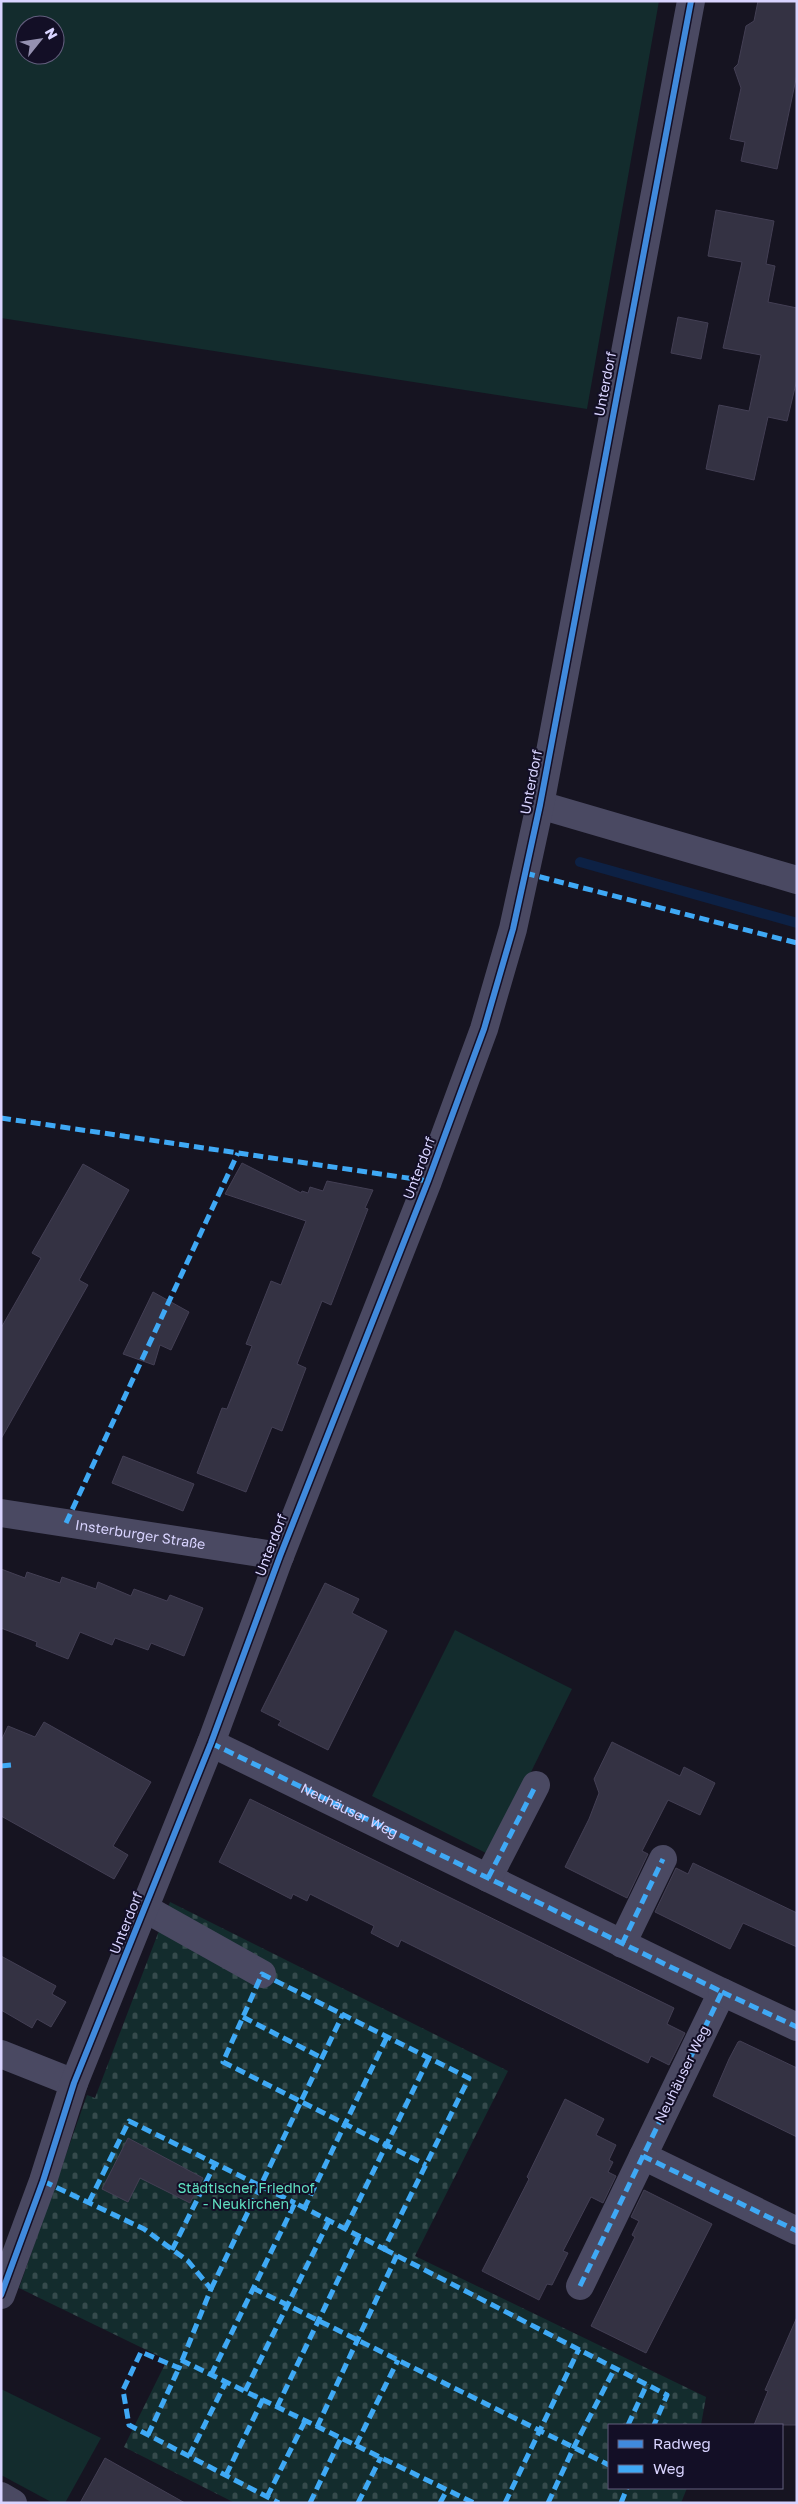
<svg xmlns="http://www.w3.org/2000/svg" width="798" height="2504" font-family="'Golos Text',sans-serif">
<defs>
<pattern id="cemetery-stones" width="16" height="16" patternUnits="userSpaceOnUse" patternTransform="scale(1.25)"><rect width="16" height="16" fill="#132c2d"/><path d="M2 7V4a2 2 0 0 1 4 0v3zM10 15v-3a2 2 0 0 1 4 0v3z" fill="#354a4c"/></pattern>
</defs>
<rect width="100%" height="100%" fill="#161421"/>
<g fill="#132c2d" fill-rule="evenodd">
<path d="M1,1H659L587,409L1,318ZM25,25H55V55H25Z"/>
<path d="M455,1630L572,1689L490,1855L372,1796Z"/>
<path d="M1,2389L101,2438L65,2503H53L1,2475Z"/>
</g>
<path fill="url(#cemetery-stones)" d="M170,1902L508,2071L415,2256L706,2397L701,2425H609V2488H687L681,2503H235L124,2447L167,2360L19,2288L87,2095L95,2098Z"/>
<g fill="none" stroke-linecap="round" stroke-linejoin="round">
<path stroke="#0d2144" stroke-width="10" d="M580,862L797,923"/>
</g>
<g fill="#343243" stroke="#433f54">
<path d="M758,1H797V74L777,169L741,161L745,142L730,139L741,88L734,68L738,64L746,26L754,21Z"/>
<path d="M716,210L774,221L766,264L775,266L768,302L797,308V379L787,421L768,417L754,480L706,469L719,405L749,411L761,355L723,348L742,262L708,256Z"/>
<path d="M678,317L708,323L701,359L671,353Z"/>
<path d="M242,1163L301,1193L302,1191L308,1193L310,1187L323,1191L327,1181L373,1190L365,1208L368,1209L331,1305L322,1301L297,1364L306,1368L282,1431L272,1427L246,1492L197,1473L222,1408L227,1409L252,1346L246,1344L271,1281L281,1285L306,1221L225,1194Z"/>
<path d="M83,1164L129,1190L79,1280L88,1285L1,1439V1328L41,1258L32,1253Z"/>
<path d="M153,1292L189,1312L171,1350L160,1345L154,1365L123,1354Z"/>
<path d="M123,1456L194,1484L183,1511L112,1483Z"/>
<path d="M1,1569L25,1578L27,1572L60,1583L62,1577L96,1589L98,1582L131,1596L134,1589L167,1601L170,1595L203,1608L184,1656L151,1643L148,1650L115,1638L112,1645L80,1632L68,1659L36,1646L37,1642L1,1628Z"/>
<path d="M325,1583L359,1599L352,1613L387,1631L328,1750L278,1725L281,1721L261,1711Z"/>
<path d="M44,1722L151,1782L113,1846L128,1855L114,1879L1,1816V1741L8,1726L35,1737Z"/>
<path d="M612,1742L680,1776L684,1767L715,1783L700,1815L668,1800L642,1851L648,1854L627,1898L565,1867L589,1819L599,1793L594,1779Z"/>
<path d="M250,1799L674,2008L667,2024L685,2033L669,2065L651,2056L648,2063L401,1940L398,1947L371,1933L374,1926L310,1894L307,1901L293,1894L291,1899L219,1862Z"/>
<path d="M693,1863L797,1913V1947L743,1923L730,1949L655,1912L676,1868L688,1874Z"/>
<path d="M1,1956L56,1986L52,1994L66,2002L51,2027L37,2019L32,2028L1,2010Z"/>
<path d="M740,2041L797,2068V2137L713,2096L729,2059L738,2042Z"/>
<path d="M565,2099L604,2119L596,2135L616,2145L609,2160L613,2162L608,2172L616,2176L603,2203L591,2197L563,2251L568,2253L552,2285L547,2284L539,2300L482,2271L529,2179L527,2177Z"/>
<path d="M128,2138L203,2178L190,2203L140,2178L128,2202L102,2189Z"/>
<path d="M644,2190L712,2224L646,2353L591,2326L635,2237L632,2235L639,2221L631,2217Z"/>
<path d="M797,2317V2425H754L768,2391L765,2390Z"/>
<path d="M105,2458L185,2503H80Z"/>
</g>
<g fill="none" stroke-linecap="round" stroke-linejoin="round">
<g stroke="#4a4962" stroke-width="28">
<path d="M540,805L797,880"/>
<path id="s1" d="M1,1513L280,1556"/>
<path id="s2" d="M211,1743L722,1992L643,2156L797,2231"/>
<path d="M488,1878L536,1785"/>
<path d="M146,1909L262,1974"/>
<path d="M622,1944L663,1859"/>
<path d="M722,1992L797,2027"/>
<path d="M1,2054L74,2083"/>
<path d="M580,2286L643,2156"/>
<path d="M1,2295L43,2181L74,2083L211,1743L280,1556L428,1181L484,1029L513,929L540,805L691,1"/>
<path d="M1,2496L13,2503"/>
</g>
<g stroke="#3fa9f5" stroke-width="5" stroke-dasharray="10 5" stroke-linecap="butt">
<path d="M525,873L797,943"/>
<path d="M1,1118L428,1181"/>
<path d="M66,1523L238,1153"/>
<path d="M211,1743L722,1992L643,2156L797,2231"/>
<path d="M1,1766L12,1765"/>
<path d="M488,1878L536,1785"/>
<path d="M622,1944L663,1859"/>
<path d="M722,1992L797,2027"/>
<path d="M243,2017L322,2058"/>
<path d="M43,2181L144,2229L188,2261L211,2289L179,2368L141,2352L123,2390L129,2425L279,2503"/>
<path d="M89,2202L129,2121L295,2203"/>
<path d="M304,2209L387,2037"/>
<path d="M345,2229L429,2058"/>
<path d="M384,2249L667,2395L654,2425"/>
<path d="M172,2250L215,2164"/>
<path d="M580,2286L643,2156"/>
<path d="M253,2288L609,2465"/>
<path d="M211,2289L343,2014"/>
<path d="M181,2360L474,2503"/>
<path d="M211,2375L295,2203L384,2249L469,2078L262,1974L223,2062L426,2165"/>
<path d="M245,2391L329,2221"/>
<path d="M277,2407L359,2236"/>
<path d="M628,2425L647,2384"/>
<path d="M317,2427L397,2255"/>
<path d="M148,2435L179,2368"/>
<path d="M356,2445L398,2360"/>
<path d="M189,2456L226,2382"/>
<path d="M226,2475L263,2399"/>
<path d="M267,2497L305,2421"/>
<path d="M310,2503L341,2438"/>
<path d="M358,2503L381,2457"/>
<path d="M440,2503L447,2490"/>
<path d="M505,2503L579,2349"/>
<path d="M548,2503L574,2447L615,2368"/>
<path d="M621,2503L627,2488"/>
</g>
<defs>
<path id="cycleway" d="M1,2295L43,2181L74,2083L211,1743L280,1556L428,1181L484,1029L513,929L540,805L691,1"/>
</defs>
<use href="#cycleway" stroke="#130f26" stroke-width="9"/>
<use href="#cycleway" stroke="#408adc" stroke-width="6"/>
</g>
<g text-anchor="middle" stroke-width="4" stroke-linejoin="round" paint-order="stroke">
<g font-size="14" fill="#d9d4ff" stroke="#130f26">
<text transform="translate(605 384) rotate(-79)" y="5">Unterdorf</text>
<text transform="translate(531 782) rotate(-79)" y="5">Unterdorf</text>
<text transform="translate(419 1168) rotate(-69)" y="5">Unterdorf</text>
<text dy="5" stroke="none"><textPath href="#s1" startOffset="141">Insterburger Straße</textPath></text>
<text transform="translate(271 1545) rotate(-69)" y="5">Unterdorf</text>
<text dy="5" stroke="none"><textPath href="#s2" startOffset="154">Neuhäuser Weg</textPath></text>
<text transform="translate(126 1923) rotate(-68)" y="5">Unterdorf</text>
<text transform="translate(682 2074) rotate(-64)" y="5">Neuhäuser Weg</text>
</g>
<g font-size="14" fill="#5fe0c0" stroke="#130f26">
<text x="246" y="2193">Städtischer Friedhof<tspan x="246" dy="16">- Neukirchen</tspan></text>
</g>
</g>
<rect width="798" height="2504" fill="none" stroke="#d9d4ff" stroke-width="5"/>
<rect x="608" y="2424" width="175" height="65" fill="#130f26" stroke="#625e7d"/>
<rect x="618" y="2440" width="25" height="8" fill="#408adc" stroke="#625e7d"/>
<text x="653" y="2449" font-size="15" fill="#d9d4ff">Radweg</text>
<rect x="618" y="2465" width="25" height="8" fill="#3fa9f5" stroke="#625e7d"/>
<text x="653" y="2474" font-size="15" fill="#d9d4ff">Weg</text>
<g transform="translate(40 40) rotate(60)"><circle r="24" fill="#130f26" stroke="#625e7d"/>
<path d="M0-4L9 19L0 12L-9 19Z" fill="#9591b1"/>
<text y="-8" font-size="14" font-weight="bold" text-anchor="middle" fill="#d9d4ff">N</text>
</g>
</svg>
